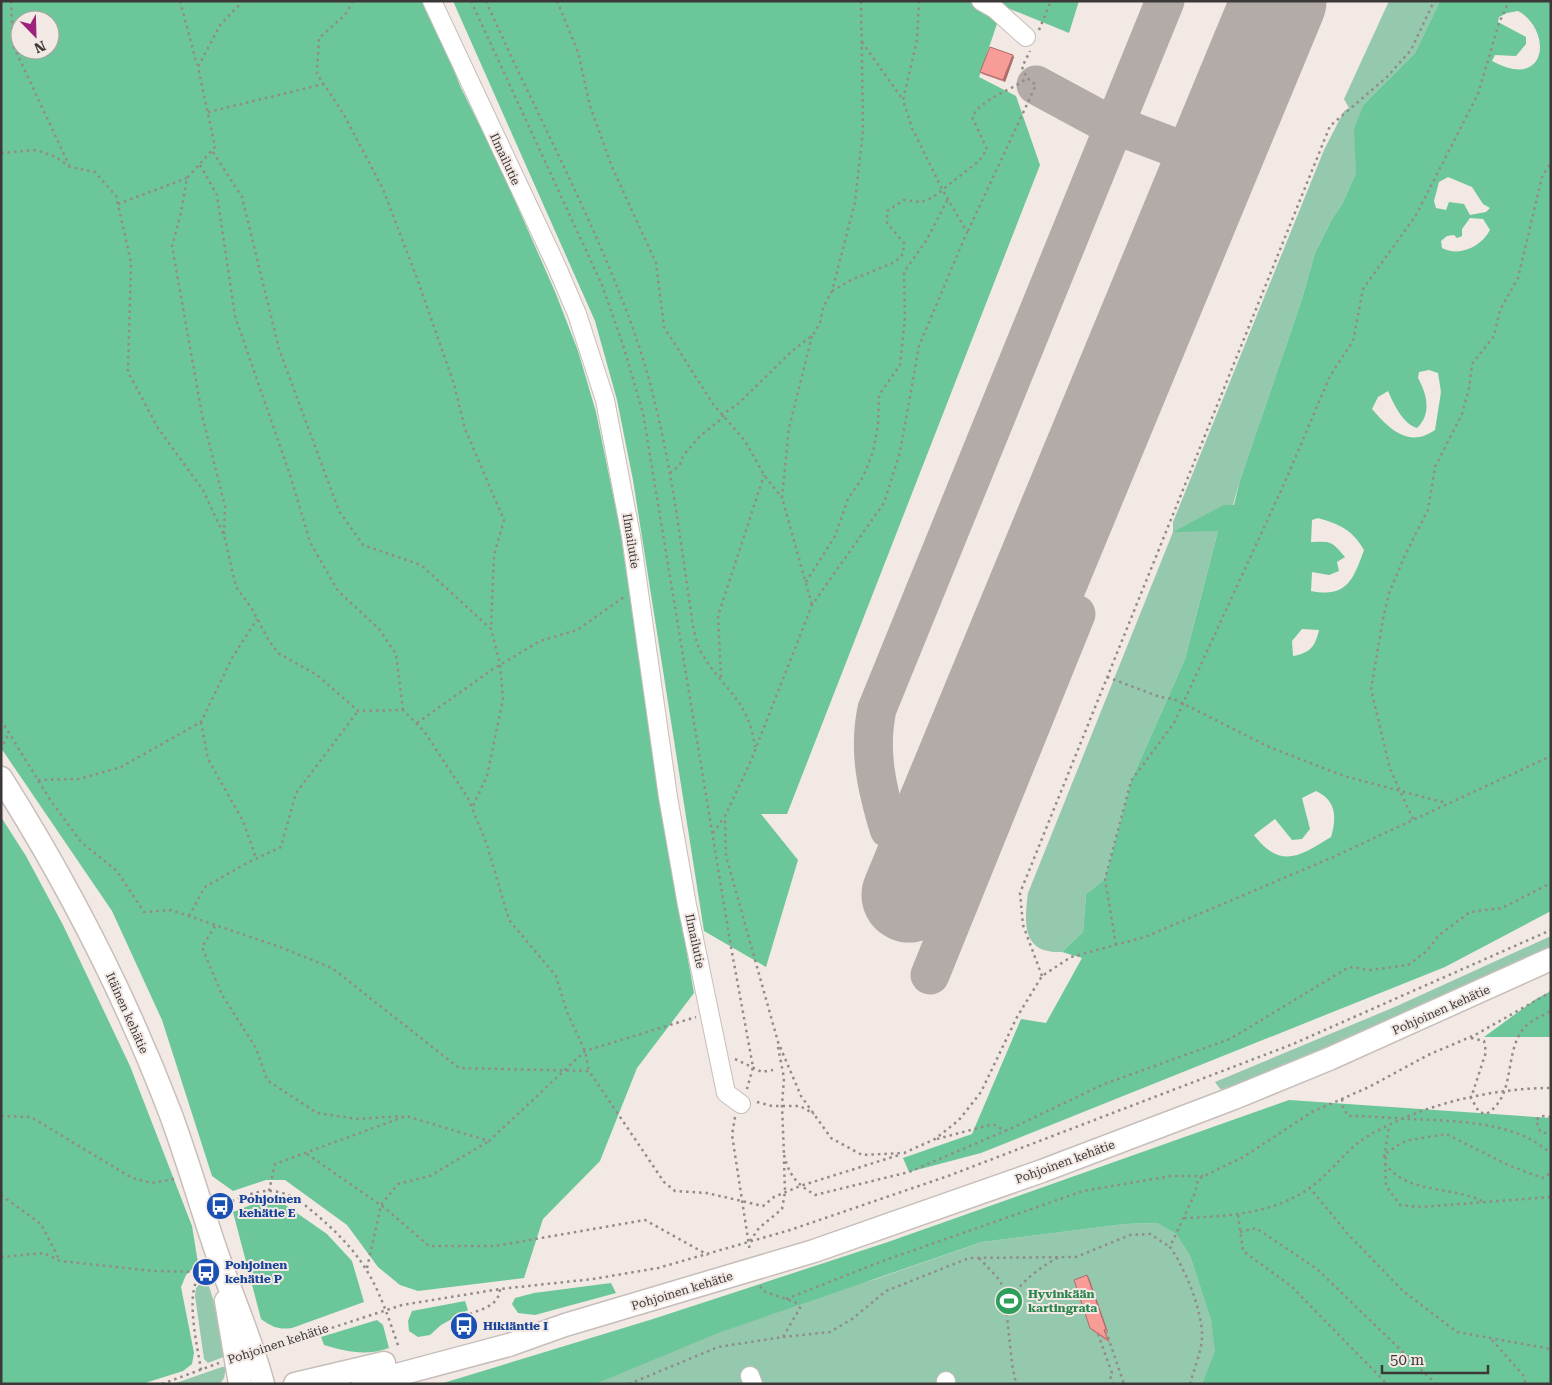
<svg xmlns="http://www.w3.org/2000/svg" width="1552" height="1385" font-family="'Roboto Serif',serif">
<rect width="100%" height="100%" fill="#f2e8e4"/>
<g fill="#94c9ad">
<path d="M1389,1H1440L1415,53L1364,104L1356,173L1342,204L1332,219L1315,253L1301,302L1240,480L1233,505L1175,531H1218L1185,659L1131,781L1105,879L1086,894L1083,932L1062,952C1022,954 1024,924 1028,893L1173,532V522L1324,150L1344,111L1349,108L1344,99Z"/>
<path d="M1551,936V947L1353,1036L1225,1089H1220L1215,1082L1397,1006Z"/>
<path d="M1157,1223L1176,1234L1190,1256L1211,1320L1216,1351L1202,1384H500L876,1279L982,1242L1125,1224Z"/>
<path d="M206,1277L222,1327L226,1356L208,1363L204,1359L195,1296L196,1288Z"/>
<path d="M222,1367H226L224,1378L220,1384H173Z"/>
</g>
<g fill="#6bc79a" fill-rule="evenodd">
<path d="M1,1H426L461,88L498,162L556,294L578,351L596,412L620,529L659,797L694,993L637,1068L600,1161L543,1219L524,1278L418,1291L400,1285L378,1267L347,1225L285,1180H266L233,1191L212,1176L162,1020L112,911L1,748ZM20,20H50V50H20Z"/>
<path d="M453,1H1079L1069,33L1003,6L979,77L1016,96L1040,165L787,814H761L798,860L766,967L704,931L633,480L617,400L595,321Z"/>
<path d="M1440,1H1551V911L1445,967L981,1153L909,1172L903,1158L972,1134L1021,1019L1046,1023L1082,958L1062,952L1083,932L1086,894L1105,879L1131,781L1185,659L1218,531L1173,532L1224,505H1234L1240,480L1301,302L1315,253L1332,219L1342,204L1356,173L1354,129L1364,104L1415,53ZM1518,11C1552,29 1549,92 1492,61L1495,55L1516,56L1526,44V37L1498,22L1499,17L1507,13ZM1448,177L1472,187L1483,204L1490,208L1486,212L1470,215L1464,204L1449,202L1446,210L1436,208L1434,201L1439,182ZM1470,218L1483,219L1490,230C1481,247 1459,257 1442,248L1441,241L1447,236L1454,235L1457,238L1462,236V229ZM1429,370L1438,373L1441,392L1435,430C1409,448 1390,430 1372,409L1378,397L1388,391C1393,403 1403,424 1417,428C1432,414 1427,394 1418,378L1419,372ZM1318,518C1339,524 1353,530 1364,550C1353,580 1347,598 1311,591L1312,572L1329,575L1339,571L1337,562L1345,557C1332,541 1331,541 1311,542L1312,520ZM1302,629L1319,630C1315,647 1310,653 1293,656L1292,641ZM1316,791C1336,800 1337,817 1331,837C1300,856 1281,870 1254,835L1275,819L1292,840L1302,839L1310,829L1302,798Z"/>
<path d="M1,817L26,856L63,925L130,1066L192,1226L198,1263L186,1275L181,1287L194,1353L192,1364L183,1371L142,1384H1Z"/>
<path d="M1551,991V1037H1484L1536,999Z"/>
<path d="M1289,1100L1551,1118V1384H1202L1215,1351L1211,1320L1190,1256L1176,1234L1157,1223L1125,1224L982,1242L718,1333L595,1384H440L653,1319L888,1242Z"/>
<path d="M264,1200L284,1204L327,1234L352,1261L364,1302L292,1328C279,1330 272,1327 261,1319L233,1212Z"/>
<path d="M611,1283L616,1293L535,1315L518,1313L512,1304L515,1298L534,1293Z"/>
<path d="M465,1301L468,1310L441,1325L430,1335L418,1337L409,1331L408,1321L412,1311Z"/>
<path d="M377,1320L383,1325L389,1348C367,1356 347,1352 324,1345L321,1337Z"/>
</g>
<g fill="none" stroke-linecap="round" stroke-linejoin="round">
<g stroke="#b3aba8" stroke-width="39">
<path d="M1036,85L1099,119L1213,162"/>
<path d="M928,848L889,829C877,789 868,751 877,709L1165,1"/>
<path d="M930,975L1076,614"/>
</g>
<path stroke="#b3aba8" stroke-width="95" d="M909,895L1279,1"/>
<defs>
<g id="minor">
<path d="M432,1L556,265L577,314L605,400L631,536L668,797L687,905L726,1093L741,1104"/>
<path d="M981,1L995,9L1026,37"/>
<path d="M750,1376L753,1384"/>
<path d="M946,1381V1384"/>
</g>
<g id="major">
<path d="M1,778C68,884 126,997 171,1115C189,1164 203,1214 220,1262C235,1303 252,1342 263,1384"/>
<path d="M226,1301L240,1384"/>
<path d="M295,1384L384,1363"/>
<path d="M363,1384L509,1345L565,1325L814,1251L1042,1171L1234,1098L1329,1059L1551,959"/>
</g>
</defs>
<use href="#minor" stroke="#c7beba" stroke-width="20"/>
<use href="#major" stroke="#c7beba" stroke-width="25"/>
<g stroke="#928b89" stroke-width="2.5" stroke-dasharray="2.5 4" stroke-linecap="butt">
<path d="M11,1L13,45L69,165"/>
<path d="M180,1L197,65"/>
<path d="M353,1L345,15L319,38L317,74L343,113L383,189L418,281L454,384L465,429L504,520L494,555L491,629"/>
<path d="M471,1L602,285L623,345L643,413L731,947L753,1067L747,1089"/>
<path d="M486,1C534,110 592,215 632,326C667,423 678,525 693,626C695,635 697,645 701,652C723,691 748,697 755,747"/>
<path d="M557,1L578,52L590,106L612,167L656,263L664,327L713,404L745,441L764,475L782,498"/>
<path d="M919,1L917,40L903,100L912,128L942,189L967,232L919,346L900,452L884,503L812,605L750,763L725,816L726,856L778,1042L801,1096L831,1138L862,1155L904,1153L935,1139L959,1120L981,1092L1017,1017L1042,976L1071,957L1145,937L1331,858L1551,756"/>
<path d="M1039,30L1051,1"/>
<path d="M862,42L903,100"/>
<path d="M208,112L324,84"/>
<path d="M213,152L242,197L279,349L339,511L363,545L421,565L491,629L500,664L503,699L487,776L472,808"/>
<path d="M1,153L36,150L56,157L70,167L95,172L116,196L131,262L128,372L158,428L203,490L224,535L236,587L252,609L268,639L278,653L317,675L358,711L403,710L424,731L468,798L487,845L509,920L556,976L567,1012L585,1051L589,1071"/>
<path d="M200,165L217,195L235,316L290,475L310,542L338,591L379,629L396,654L403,710"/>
<path d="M118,204L187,178"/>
<path d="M968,231L1036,85L1027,78L1022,67L1030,51"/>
<path d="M832,291L851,280L895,262L903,254L904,243L887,223V211L904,200L921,202L932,198L980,160L987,149L972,117C983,97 1010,92 1027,78"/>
<path d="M812,336L789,428L782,498L812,605"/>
<path d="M670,473L680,465L683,456L700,436L720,420L726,412L739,403L792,351L813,335L820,323L823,308L832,291L855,202L863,131L861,1"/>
<path d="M224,534L225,506L202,415L172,246L181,213L187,178L215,147L198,67L220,25L243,1"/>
<path d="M806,582L835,536L848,499L863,477L873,452L878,426L879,395L900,365L905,318L904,272L926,241L948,199"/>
<path d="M721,677L718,616L764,475"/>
<path d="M1107,677L1160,697L1174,699L1269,747L1344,776L1446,803"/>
<path d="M1,720L51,801L81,842L117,871L144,912L171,910L280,947L332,968L459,1068L589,1071L664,1182L675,1191L707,1193L763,1206L774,1197L800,1186L899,1155"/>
<path d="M201,722L208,759L243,821L256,858"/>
<path d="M417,723L493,669L540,641L577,630L624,597"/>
<path d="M1,750L9,732"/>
<path d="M38,780L79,779L121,767L201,722L232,658L257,619"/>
<path d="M1413,819L1390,769L1371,689L1383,619L1389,593L1405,555L1428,510L1435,467L1462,414L1469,389L1472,364L1494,336L1500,310L1518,278L1542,177L1551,162"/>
<path d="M713,833L724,817"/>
<path d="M189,916L205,887L247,863L281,847L296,793L358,711"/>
<path d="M215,926L202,947L222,995L256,1048L267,1080L317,1113L358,1119L402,1116"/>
<path d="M1116,945L1105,879L1131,781L1174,723L1284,484L1330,376L1353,341L1363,289L1416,215L1478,94L1499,23L1509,1"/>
<path d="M1042,976L1023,925L1020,893L1330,126L1387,77L1411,50L1434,1"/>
<path d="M1471,1038L1484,1041L1486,1052L1471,1098L1479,1112L1486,1114C1517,1096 1503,1053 1524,1028C1531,1020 1542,1016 1551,1011"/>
<path d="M778,1047L784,1078L782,1105L784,1155"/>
<path d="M735,1059L762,1072L773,1070"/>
<path d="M1342,1099L1343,1107L1348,1116C1369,1116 1390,1118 1410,1119C1454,1121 1517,1121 1551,1154"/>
<path d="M757,1102L772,1106H800L814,1114"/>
<path d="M1,1116L31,1117L132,1178L152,1183L174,1179"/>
<path d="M735,1117L732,1135L750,1252"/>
<path d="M1551,1117L1541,1116L1536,1120L1540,1131L1551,1135"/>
<path d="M937,1139L993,1124L1005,1131"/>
<path d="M307,1154L385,1208L429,1246H495L645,1220L708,1255"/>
<path d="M784,1155C790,1177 796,1183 815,1195L909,1172L1012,1128L1104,1084L1230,1039L1349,967L1371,970L1408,965L1427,951L1439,935L1470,912L1502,908L1551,883"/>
<path d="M1384,1157L1389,1127"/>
<path d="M1385,1163L1386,1186L1400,1205L1420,1207L1551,1197"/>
<path d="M1309,1187L1347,1233L1403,1291L1457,1332L1551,1349"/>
<path d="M269,1191L275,1164L406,1116L489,1141L585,1051L696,1017"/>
<path d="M1,1195L41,1224L60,1261"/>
<path d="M1482,1201C1452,1186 1405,1194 1385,1163L1386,1153L1401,1143L1410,1140L1446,1134L1508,1165L1542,1178L1551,1173"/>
<path d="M220,1206C236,1200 254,1190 272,1191C290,1192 305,1205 318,1216C369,1260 378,1287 399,1348"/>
<path d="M1238,1215L1243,1251L1291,1286L1387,1384"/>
<path d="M1184,1218C1234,1216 1285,1213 1323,1177C1339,1162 1350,1147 1368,1136C1420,1105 1491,1088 1551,1088"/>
<path d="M1240,1232L1256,1228L1317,1269L1436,1384"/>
<path d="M750,1241L759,1228L782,1209L785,1192L784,1161"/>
<path d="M1,1257L44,1253L60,1261L154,1271L204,1272"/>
<path d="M979,1258L997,1277L1004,1288L1012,1364L1016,1384"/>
<path d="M367,1268L381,1205L398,1184L430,1176L489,1141"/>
<path d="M786,1299L880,1262L1083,1191L1171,1176H1203"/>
<path d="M1008,1302C1022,1281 1037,1269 1059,1257"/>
<path d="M457,1328C463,1306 498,1315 500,1289"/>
<path d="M1106,1331L1124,1384"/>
<path d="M1098,1334L1112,1373L1110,1376L1113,1384"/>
<path d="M783,1337L830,1332L852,1319L886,1291L969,1258L1076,1257L1130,1235L1150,1234L1170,1247"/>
<path d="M1492,1340L1523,1375L1526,1384"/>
<path d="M270,1348L402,1305L500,1289L593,1279L658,1268L790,1230L948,1176L1293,1044L1551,930"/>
<path d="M201,1370C198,1348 182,1285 204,1272"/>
<path d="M162,1384L219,1363"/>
<path d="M629,1384L718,1347L783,1337L800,1308L795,1302L763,1291L760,1286"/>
<path d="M1190,1384C1194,1369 1201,1353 1202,1338C1203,1312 1185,1268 1170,1247L1195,1193L1198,1179L1245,1156L1312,1112L1369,1087L1428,1055L1475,1035L1551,992"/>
</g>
<use href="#minor" stroke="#fff" stroke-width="18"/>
<use href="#major" stroke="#fff" stroke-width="22"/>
</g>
<g fill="#d48682">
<path d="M1014,57L1005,82L982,74L980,72Z"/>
<path d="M1089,1278L1108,1332L1106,1333L1110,1343L1093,1331L1090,1328Z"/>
</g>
<g fill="#ad6d6a">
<path d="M1013,55L1014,57L1005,82L1003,80Z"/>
<path d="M1087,1275L1089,1278L1108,1332L1106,1329Z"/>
</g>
<g fill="#f79c97" stroke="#ad6d6a">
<path d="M990,47L1013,55L1003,80L980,72Z"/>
<path d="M1087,1275L1106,1329L1104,1330L1108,1340L1090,1328L1074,1280Z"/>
</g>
<defs>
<symbol id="bus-disc" viewBox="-11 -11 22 22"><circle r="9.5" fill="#1a4fb4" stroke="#f2e8e4"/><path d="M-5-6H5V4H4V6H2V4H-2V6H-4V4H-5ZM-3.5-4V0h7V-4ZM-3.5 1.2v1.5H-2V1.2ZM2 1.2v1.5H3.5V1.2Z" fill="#fff"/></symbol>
<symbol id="stadium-disc" viewBox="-11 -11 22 22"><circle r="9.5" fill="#2e9e5b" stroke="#f2e8e4"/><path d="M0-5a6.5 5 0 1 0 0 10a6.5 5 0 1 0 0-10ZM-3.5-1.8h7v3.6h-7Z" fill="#fff"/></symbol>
</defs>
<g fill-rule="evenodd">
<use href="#bus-disc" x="204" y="1190" width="32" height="32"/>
<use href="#bus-disc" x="190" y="1256" width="32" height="32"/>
<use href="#stadium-disc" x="993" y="1285" width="32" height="32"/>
<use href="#bus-disc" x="448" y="1310" width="32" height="32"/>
</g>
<g text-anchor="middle" stroke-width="4" stroke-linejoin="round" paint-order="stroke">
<g font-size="12" fill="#3c3837" stroke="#f2e8e4">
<text transform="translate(505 159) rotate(65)" y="4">Ilmailutie</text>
<text transform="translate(631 541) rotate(81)" y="4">Ilmailutie</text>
<text transform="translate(695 941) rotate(78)" y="4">Ilmailutie</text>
<text transform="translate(1441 1010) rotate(-24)" y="4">Pohjoinen kehätie</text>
<text transform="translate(127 1013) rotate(66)" y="4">Itäinen kehätie</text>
<text transform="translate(1065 1162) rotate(-20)" y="4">Pohjoinen kehätie</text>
<text transform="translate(682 1291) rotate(-17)" y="4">Pohjoinen kehätie</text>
<text transform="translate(278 1344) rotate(-18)" y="4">Pohjoinen kehätie</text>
</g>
<g font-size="12" font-weight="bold" fill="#164399" stroke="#f2e8e4" text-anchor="start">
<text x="239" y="1203">Pohjoinen<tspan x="239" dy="14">kehätie E</tspan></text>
<text x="225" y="1269">Pohjoinen<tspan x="225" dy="14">kehätie P</tspan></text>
<text x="483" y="1330">Hikiäntie I</text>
</g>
<g font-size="12" font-weight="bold" fill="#27864d" stroke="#f2e8e4" text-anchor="start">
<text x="1028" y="1298">Hyvinkään<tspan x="1028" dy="14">kartingrata</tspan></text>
</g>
</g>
<rect width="1552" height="1385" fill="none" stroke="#3c3837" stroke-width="5"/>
<g transform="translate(35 35) rotate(157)"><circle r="24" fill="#f2e8e4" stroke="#a9a29f"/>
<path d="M0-4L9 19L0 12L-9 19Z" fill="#9c227b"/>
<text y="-8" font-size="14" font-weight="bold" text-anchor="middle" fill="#3c3837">N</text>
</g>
<path d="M1382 1365v8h106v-8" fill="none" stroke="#3c3837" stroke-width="2.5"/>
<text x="1390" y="1365" font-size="15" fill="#3c3837" stroke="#f2e8e4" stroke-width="4" paint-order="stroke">50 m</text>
</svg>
